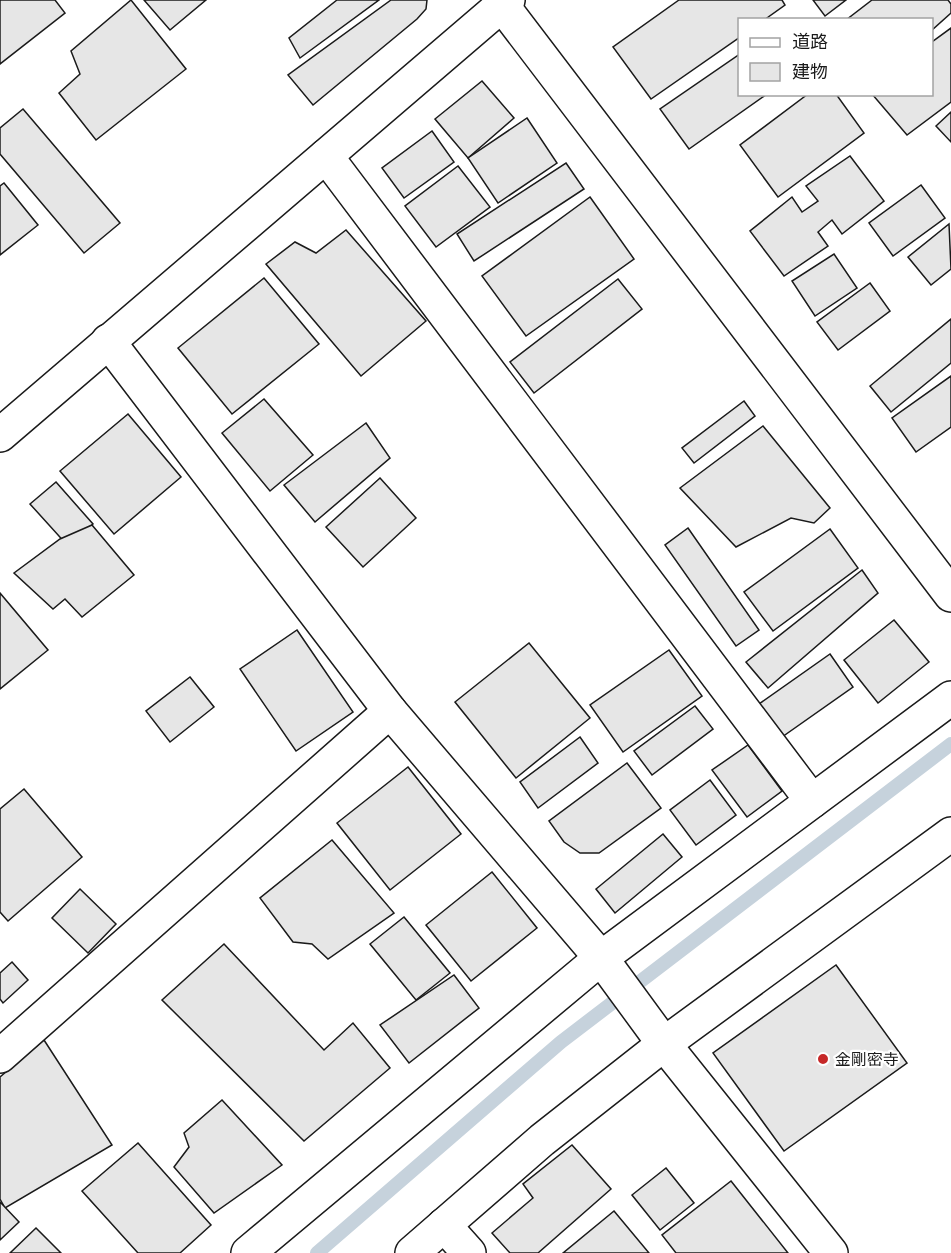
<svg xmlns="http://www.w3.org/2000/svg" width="951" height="1253" font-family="'Noto Sans','Noto Sans JP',sans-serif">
<rect width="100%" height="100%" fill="#fff"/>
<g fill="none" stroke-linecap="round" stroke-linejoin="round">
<path stroke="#c6d2dc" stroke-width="14" d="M317,1253L561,1042L951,744"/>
</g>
<g fill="#e6e6e6" stroke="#1a1a1a" stroke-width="1.5">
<path d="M0,0H55L65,13L0,64Z"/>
<path d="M131,0L186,69L96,140L59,93L80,74L71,51Z"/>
<path d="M144,0H206L170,30Z"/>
<path d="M337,0H379L300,58L289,38Z"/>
<path d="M391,0H427L426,9L417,19L313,105L288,75Z"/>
<path d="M679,0H782L785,5L764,20H740V37L651,99L613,47Z"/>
<path d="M813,0H846L825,16Z"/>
<path d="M872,0H948L951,4V13L932,30V20H846Z"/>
<path d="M951,28V102L907,135L872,94H932V42Z"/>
<path d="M740,54V94H767L689,149L660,109Z"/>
<path d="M482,81L514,118L468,158L435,119Z"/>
<path d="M808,94H836L864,133L778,197L740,145Z"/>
<path d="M23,109L120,223L84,253L0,154V128Z"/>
<path d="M951,112V142L936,126Z"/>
<path d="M527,118L557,163L498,203L468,158Z"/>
<path d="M432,131L454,162L404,198L382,168Z"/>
<path d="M850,156L884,201L842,234L832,220L818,232L828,246L784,276L750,231L792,197L802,212L818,201L806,186Z"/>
<path d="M566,163L584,189L474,261L457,234Z"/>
<path d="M458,166L490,207L436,247L405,206Z"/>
<path d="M4,183L38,225L0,255V186Z"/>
<path d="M921,185L945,218L893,256L869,223Z"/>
<path d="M590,197L634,259L526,336L482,276Z"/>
<path d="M949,224L951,269L931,285L908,257Z"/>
<path d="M346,230L426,321L361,376L266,264L295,242L316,253Z"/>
<path d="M834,254L857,288L815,316L792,281Z"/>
<path d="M264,278L319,344L232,414L178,348Z"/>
<path d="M618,279L642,309L534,393L510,362Z"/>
<path d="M870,283L890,311L838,350L817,322Z"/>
<path d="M951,319V363L891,412L870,386Z"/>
<path d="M951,376V427L916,452L892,418Z"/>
<path d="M264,399L313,455L270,491L222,433Z"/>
<path d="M744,401L755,416L694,463L682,448Z"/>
<path d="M128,414L181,477L114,534L60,471Z"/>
<path d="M366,423L390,458L315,522L284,485Z"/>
<path d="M763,426L830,508L814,523L791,518L736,547L680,488Z"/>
<path d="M380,478L416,518L363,567L326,527Z"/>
<path d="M56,482L93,524L68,546L30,504Z"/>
<path d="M92,525L134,575L82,617L65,599L53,609L14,573L60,539Z"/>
<path d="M688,528L759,630L736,646L665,545Z"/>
<path d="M830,529L858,568L773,631L744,592Z"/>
<path d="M862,570L878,593L768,688L746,662Z"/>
<path d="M0,593L48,650L0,689Z"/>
<path d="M894,620L929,662L878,703L844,660Z"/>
<path d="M297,630L353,712L296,751L240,669Z"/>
<path d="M529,643L590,718L516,778L455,702Z"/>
<path d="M669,650L702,696L623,752L590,705Z"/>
<path d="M830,654L853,687L782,737L759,704Z"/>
<path d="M190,677L214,707L170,742L146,711Z"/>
<path d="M695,706L713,729L652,775L634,751Z"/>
<path d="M580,737L598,763L538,808L520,782Z"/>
<path d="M748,745L782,791L747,817L712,770Z"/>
<path d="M627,763L661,808L599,853H580L564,842L549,821Z"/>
<path d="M408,767L461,834L390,890L337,823Z"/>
<path d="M710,780L736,815L696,845L670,810Z"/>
<path d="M24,789L82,857L8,921L0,912V809Z"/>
<path d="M663,834L682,857L615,913L596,889Z"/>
<path d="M332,840L394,913L328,959L312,944L293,942L260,898Z"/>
<path d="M492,872L537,928L471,981L426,925Z"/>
<path d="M80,889L116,924L88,953L52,918Z"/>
<path d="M404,917L450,973L416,1000L370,944Z"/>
<path d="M224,944L324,1050L353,1023L390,1068L304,1141L162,1000Z"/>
<path d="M12,962L28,980L3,1003L0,999V973Z"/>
<path d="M836,965L907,1063L784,1151L713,1053Z"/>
<path d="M454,975L479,1008L409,1063L380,1025Z"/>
<path d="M44,1040L112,1145L5,1208L0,1199V1077Z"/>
<path d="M222,1100L282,1165L214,1213L174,1167L189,1147L184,1133Z"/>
<path d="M138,1143L211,1225L180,1253H138L82,1191Z"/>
<path d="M572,1145L611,1189L538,1253H510L492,1233L533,1198L523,1184Z"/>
<path d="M666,1168L694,1203L660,1230L632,1195Z"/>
<path d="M731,1181L788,1253H676L662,1235Z"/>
<path d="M0,1202L19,1222L0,1240Z"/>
<path d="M614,1211L649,1253H563Z"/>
<path d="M36,1228L61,1253H10Z"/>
</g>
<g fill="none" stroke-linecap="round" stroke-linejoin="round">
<defs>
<g id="minor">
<path d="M326,156L812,801"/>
<path d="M108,341L390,711L601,958L664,1044L831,1253"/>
<path d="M0,435L502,5"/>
<path d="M0,1056L390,711"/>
<path d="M444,1225L469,1253"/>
<path d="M248,1253L601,958L951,698"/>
<path d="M412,1253L542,1140L664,1044L951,834"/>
</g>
<path id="tertiary" d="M502,5L951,595"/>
<path id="secondary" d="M499,0L502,5L508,0"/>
</defs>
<use href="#minor" stroke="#1a1a1a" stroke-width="36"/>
<use href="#tertiary" stroke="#1a1a1a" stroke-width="36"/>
<use href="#secondary" stroke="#1a1a1a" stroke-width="36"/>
<use href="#minor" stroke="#fff" stroke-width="33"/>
<use href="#tertiary" stroke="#fff" stroke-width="33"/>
<use href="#secondary" stroke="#fff" stroke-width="33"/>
</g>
<circle fill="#c62828" stroke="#fff" stroke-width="2" cx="823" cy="1059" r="6"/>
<g text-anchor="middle" stroke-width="4.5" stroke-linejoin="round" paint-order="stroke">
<g font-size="16" fill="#1a1a1a" stroke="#fff" text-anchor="start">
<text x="835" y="1065">金剛密寺</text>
</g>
</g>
<rect x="738" y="18" width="195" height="78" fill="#ffffff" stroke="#a3a3a3" stroke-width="1.5"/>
<rect x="750" y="38" width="30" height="9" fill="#ffffff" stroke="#a3a3a3" stroke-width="1.5"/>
<text x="792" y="48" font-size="18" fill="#1a1a1a">道路</text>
<rect x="750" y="63" width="30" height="18" fill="#e6e6e6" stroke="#a3a3a3" stroke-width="1.5"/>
<text x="792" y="78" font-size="18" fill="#1a1a1a">建物</text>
</svg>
